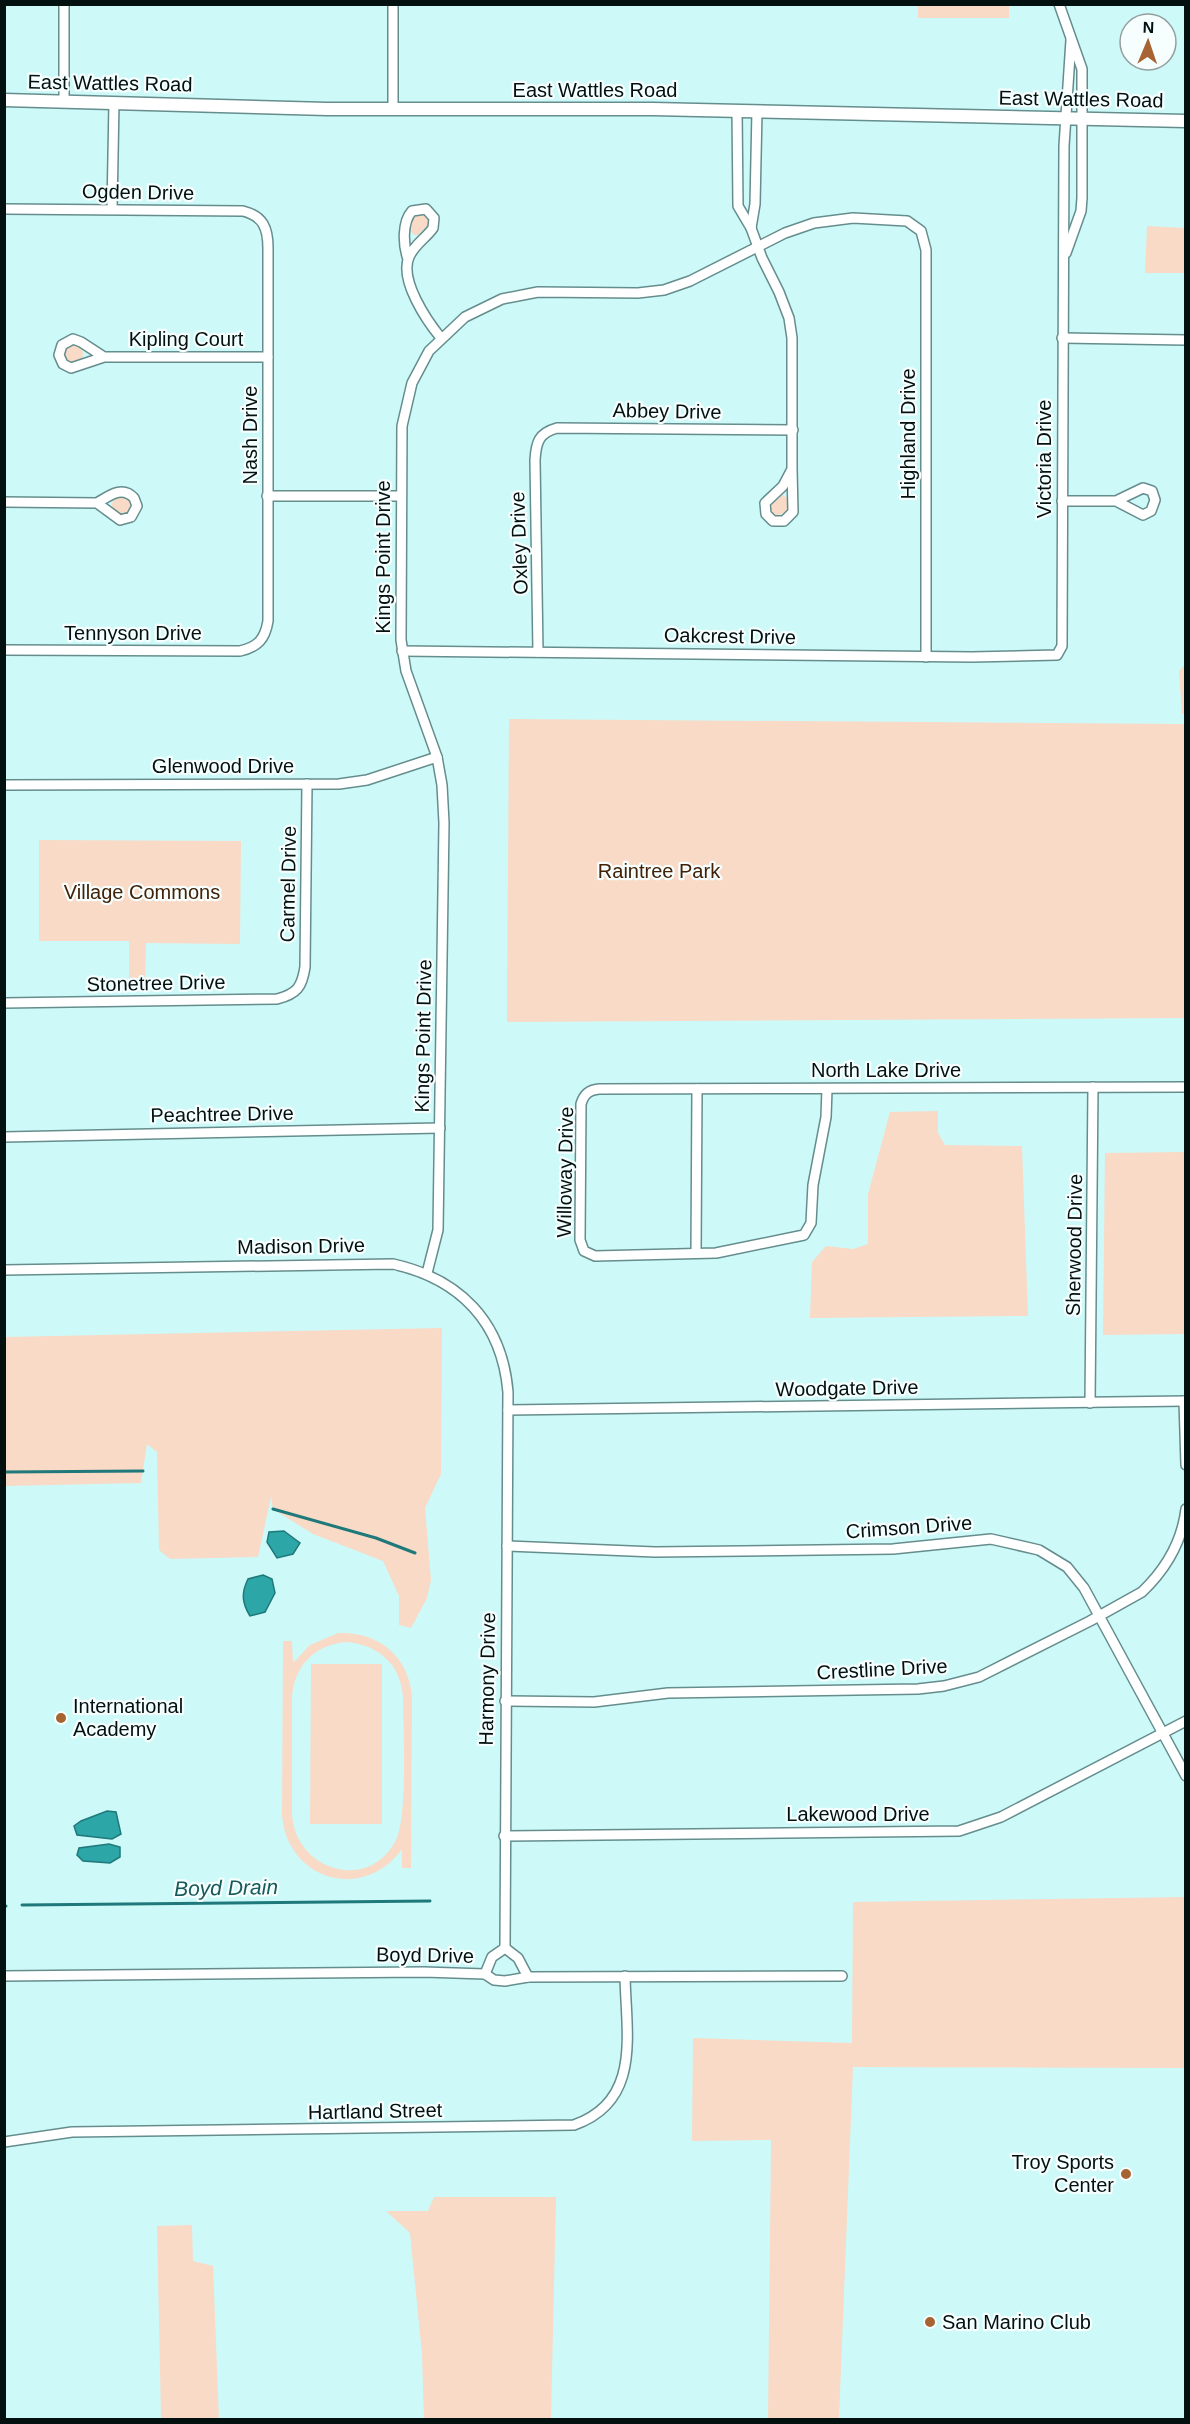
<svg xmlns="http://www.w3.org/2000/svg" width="1190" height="2424" font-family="Arial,sans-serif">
<rect width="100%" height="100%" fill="#cef9f9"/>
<g fill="#f8dac6" fill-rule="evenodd">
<rect x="918" y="5" width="91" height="13"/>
<path d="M419,213L426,215L429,224L418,235H414L411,231L412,219Z"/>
<path d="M1147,226L1185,228V273H1145Z"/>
<circle cx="74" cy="354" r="9"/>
<path d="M783,495L788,499L787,512L776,516L771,512V504Z"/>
<circle cx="121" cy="505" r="9"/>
<path d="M1185,665V714H1182L1179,671Z"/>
<path d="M509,719L1185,724V1018L507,1022Z"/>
<path d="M39,840L241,841L240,944L146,943L145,983H129V941H39Z"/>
<path d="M938,1111V1133L945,1145L1022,1146L1028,1316L810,1318L812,1262L826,1246L853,1249L868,1244V1194L890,1112Z"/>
<path d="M1185,1152V1334L1103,1335L1105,1153Z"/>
<path d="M442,1328L441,1474L425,1508L431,1580L427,1598L411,1628L399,1625V1596L383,1561L313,1534L273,1509L271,1497L258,1557L170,1559L159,1550L157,1452L147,1444L141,1483L5,1486V1337Z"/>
<path d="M338,1633C378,1631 409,1656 412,1697L411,1868H402V1849C363,1903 287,1880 282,1815L283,1641H292L293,1663L310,1645ZM347,1642C379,1645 401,1665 403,1697C403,1728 408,1816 396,1840C369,1893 296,1871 292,1815V1697C294,1665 316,1644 347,1642Z"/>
<path d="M311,1664H382V1824H310Z"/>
<path d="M1185,1897V2068L853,2067L839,2419H768L771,2140L692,2141L693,2038L852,2043L853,1902Z"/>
<path d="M434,2197H556L551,2419H424L422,2354L410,2233L386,2211H428Z"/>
<path d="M192,2225L193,2261L213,2266L219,2419H161L157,2226Z"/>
</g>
<g fill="#2ca6a7" stroke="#1f797a" stroke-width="1.5">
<path d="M284,1531L300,1543L293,1554L277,1558L267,1542L269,1532Z"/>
<path d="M263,1575L272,1579L275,1593L265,1612L250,1616C242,1603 241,1593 248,1579Z"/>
<path d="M107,1811L116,1812L121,1834L112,1839L77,1835L74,1826L81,1821Z"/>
<path d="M109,1844L120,1847V1857L110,1863L83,1861L77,1855L79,1848Z"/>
</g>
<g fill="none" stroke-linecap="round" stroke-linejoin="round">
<g stroke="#1f797a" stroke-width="3">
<path d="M4,1472L143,1471"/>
<path d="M273,1509L376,1538L415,1553"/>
<path d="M22,1905L430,1901"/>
<path d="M4,1906H6"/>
</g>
<defs>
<g id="minor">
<path d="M64,4V101"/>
<path d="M393,4V109"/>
<path d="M1059,4L1082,69V198L1081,211L1066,253"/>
<path d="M737,110L738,206L751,228L762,258L779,292L789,318L792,338V469L783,486L765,503L766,514L773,521H784L793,512L792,469"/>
<path d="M4,209L243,211C263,216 268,228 268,248V621C265,639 258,647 240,651L4,650"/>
<path d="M112,209L114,102"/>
<path d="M751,228L755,204L757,111"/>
<path d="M408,259C403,245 402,222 412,211L426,209L434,218L433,228C426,238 414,245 409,257C399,280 427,321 441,338"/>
<path d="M1062,338L1186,340"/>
<path d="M104,357L71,368L63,364L59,355L62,345L73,339L81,342L104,357H268"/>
<path d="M267,496H401"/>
<path d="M1062,501H1116L1143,515L1151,511L1155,500L1152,491L1143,488L1116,501"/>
<path d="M4,502L97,503L120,520L131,517L137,506L134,498C122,485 109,496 97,503"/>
<path d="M402,651L972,657L1057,655L1062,646L1064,146L1071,40"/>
<path d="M538,652L535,460C536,442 539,433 557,428L793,430"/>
<path d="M4,785L339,784L367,780L437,757"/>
<path d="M4,1003L277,999C297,994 302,987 305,967L307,784"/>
<path d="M827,1089L826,1117L813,1185L811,1223L804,1235L716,1253L595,1256L584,1251L580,1240L581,1104C584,1094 589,1090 599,1089L1186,1087"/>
<path d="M4,1137L440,1128"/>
<path d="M696,1253L697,1089"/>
<path d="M4,1270L393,1264C460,1279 502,1322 508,1392L505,1948"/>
<path d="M427,1273L438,1230L444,823L442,785L437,757L406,671L401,640L402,426L412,383L429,351L465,317L502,299L538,292L638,293L664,290L690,281L785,233L814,223L853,218L907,221L921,231L926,250V657"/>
<path d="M1184,1401L1186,1465"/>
<path d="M1090,1403L1093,1087"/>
<path d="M508,1410L1186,1401"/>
<path d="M507,1546L655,1552L893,1549L991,1539L1039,1550L1067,1567L1084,1588L1186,1776"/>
<path d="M505,1701L594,1702L668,1693L918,1689L944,1686L979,1677L1090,1621L1142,1592C1166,1569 1182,1542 1186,1509"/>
<path d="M504,1836L959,1831L1001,1817L1186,1721"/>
<path d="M485,1974L492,1957L505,1948L518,1958L528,1977"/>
<path d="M4,1976L424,1972L485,1974L494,1980L505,1981L528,1977L842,1976"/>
<path d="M4,2142L72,2132L574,2125C642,2101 626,2034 625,1976"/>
</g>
<path id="secondary" d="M4,100L327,109H653L1186,121"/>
</defs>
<use href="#minor" stroke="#658d8d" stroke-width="12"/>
<use href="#secondary" stroke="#658d8d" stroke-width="15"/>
<use href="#minor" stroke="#fff" stroke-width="9"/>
<use href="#secondary" stroke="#fff" stroke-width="12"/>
</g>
<g fill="#a76432" stroke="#f6fefe" stroke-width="2">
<circle cx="61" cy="1718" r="6"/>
<circle cx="1126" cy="2174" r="6"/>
<circle cx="930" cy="2322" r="6"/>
</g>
<g text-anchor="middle" stroke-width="4.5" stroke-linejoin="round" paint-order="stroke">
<g font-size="20" fill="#021010" stroke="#f6fefe">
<text transform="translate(110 83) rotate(1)" y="7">East Wattles Road</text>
<text x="595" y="97">East Wattles Road</text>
<text transform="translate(1081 99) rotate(1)" y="7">East Wattles Road</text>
<text transform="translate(138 192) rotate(1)" y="7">Ogden Drive</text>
<text x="186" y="346">Kipling Court</text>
<text transform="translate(667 411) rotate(1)" y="7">Abbey Drive</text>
<text transform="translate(908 434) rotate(-90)" y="7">Highland Drive</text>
<text transform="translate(250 435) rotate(-90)" y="7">Nash Drive</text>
<text transform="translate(1044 459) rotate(-90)" y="7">Victoria Drive</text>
<text transform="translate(519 543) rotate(-92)" y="7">Oxley Drive</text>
<text transform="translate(383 557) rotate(-90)" y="7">Kings Point Drive</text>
<text x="133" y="640">Tennyson Drive</text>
<text transform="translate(730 636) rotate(1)" y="7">Oakcrest Drive</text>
<text x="223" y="773">Glenwood Drive</text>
<text transform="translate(288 884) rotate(-89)" y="7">Carmel Drive</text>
<text transform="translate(156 983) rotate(-1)" y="7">Stonetree Drive</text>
<text transform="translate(423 1036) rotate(-89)" y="7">Kings Point Drive</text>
<text x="886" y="1077">North Lake Drive</text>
<text transform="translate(222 1114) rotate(-1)" y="7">Peachtree Drive</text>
<text transform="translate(565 1172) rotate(-89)" y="7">Willoway Drive</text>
<text transform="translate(1074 1245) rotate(-89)" y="7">Sherwood Drive</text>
<text transform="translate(301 1246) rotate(-1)" y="7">Madison Drive</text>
<text transform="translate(847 1388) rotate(-1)" y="7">Woodgate Drive</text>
<text transform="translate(909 1527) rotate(-4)" y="7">Crimson Drive</text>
<text transform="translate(882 1669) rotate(-3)" y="7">Crestline Drive</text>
<text transform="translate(487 1679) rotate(-89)" y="7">Harmony Drive</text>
<text x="858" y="1821">Lakewood Drive</text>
<text transform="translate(425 1955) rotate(1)" y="7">Boyd Drive</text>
<text transform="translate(375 2111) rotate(-1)" y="7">Hartland Street</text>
</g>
<g font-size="20" fill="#422106" stroke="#f6fefe">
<text x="659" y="878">Raintree Park</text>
<text x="142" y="899">Village Commons</text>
</g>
<g font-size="20" fill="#021010" stroke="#f6fefe" text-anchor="start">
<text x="73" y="1713">International<tspan x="73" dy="23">Academy</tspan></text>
<text x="1114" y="2169" text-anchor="end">Troy Sports<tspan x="1114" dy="23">Center</tspan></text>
<text x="942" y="2329">San Marino Club</text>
</g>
<g font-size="21" font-style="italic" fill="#185959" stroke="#f6fefe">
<text transform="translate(226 1888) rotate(-1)" y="7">Boyd Drain</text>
</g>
</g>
<rect width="1190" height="2424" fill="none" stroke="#021010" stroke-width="12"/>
<g transform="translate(1148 42) rotate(2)"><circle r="28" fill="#f6fefe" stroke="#949f9f" stroke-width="1.5"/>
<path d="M0-4.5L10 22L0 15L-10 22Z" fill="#a76432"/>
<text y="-9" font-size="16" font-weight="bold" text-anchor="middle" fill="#021010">N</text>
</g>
</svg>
